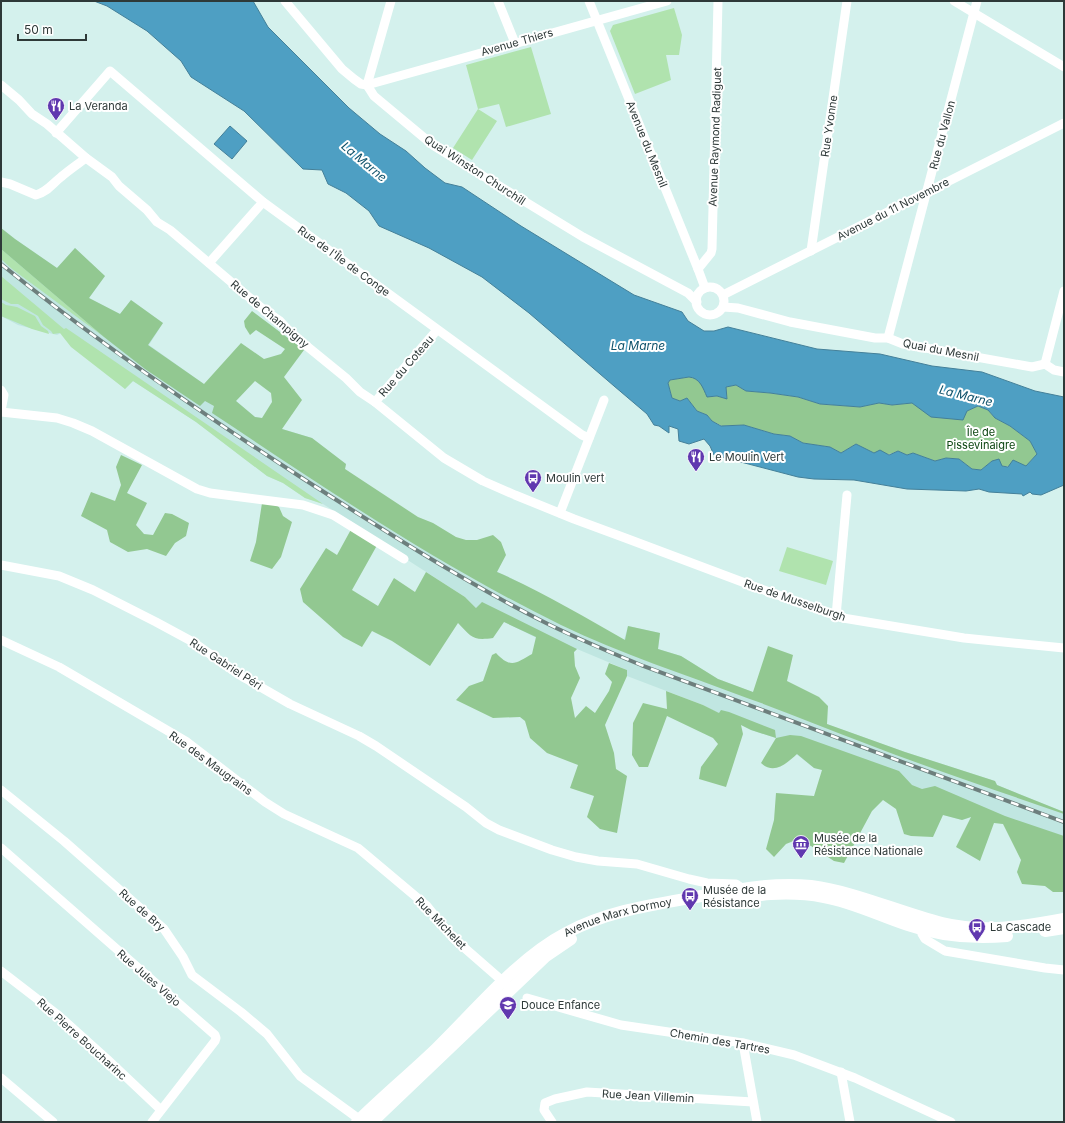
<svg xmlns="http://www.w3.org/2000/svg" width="1065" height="1123" font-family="Inter,sans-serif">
<rect width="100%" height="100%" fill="#d4f1ed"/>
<path fill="#c0e6e1" d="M1,228L15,239L57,268L75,248L105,276L89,298L120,314L131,300L163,323L149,345L211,389L236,401L255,417L262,418L276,427L312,438L346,464L345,469L477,563L511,578L624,640L628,626L660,633L658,649L681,656L718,679L790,706L810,718L905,752L995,781L997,785L1064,812V863L1039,832L971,817L962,820L933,812L866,779L814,768L776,738L751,730L703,705L627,676V670L577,649L574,652L563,651L476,608L465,597L406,559L405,556L323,504L305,498L283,483L267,476L196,422L133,381L125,389L61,333L57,335L18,325L1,316Z"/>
<g fill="#b0e3ae">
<path d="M674,8L682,35L679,55H666L671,80L635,94L610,31L613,25Z"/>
<path d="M531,47L551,114L506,127L499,104L478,109L497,121L472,160L453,148L478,109L466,65Z"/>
<path d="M1,249L104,337L12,269L1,259Z"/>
<path d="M1,276L64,329L66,328L323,504L305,498L283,483L267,476L196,422L133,381L125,389L71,347L60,333L53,334L51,331L43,325L38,316L18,304H11L1,299Z"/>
<path d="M1,302L6,305L17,307L35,316L41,326L48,331L49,334L32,329L1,316Z"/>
<path d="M787,547L833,561L826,585L779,571Z"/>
</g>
<g fill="#92c891" fill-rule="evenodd">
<path d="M1,228L15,239L57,268L75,248L105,276L89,298L120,314L131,300L163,323L148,345L204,384L241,343L264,359L281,354L285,349L256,330L250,335L245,327L244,321L252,311L304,350L284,377L302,400L282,429L312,438L346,464L345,469L418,517L433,523L456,537L466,540H477L493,535L501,542L506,555L497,572C541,591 583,616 625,640L628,626L660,633L658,649L681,656L718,679L753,692L768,646L793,655L787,681L819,697L828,706L827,724L905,752L995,781L997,785L1064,812V814C998,791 932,769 867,744C827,729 787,712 747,698C684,674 621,654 561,625C438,565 325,488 212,413L214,406L205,401L200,406L145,369L104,337L1,249ZM255,381L271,393L272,402L262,418L255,417L236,401Z"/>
<path d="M689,377C700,377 706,389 713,397L717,396L727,399L725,387L736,385L746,391L770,393L798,397L820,404L860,407L879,403L892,405L912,403L920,408L967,411L978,406L988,410L995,418L1010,426L1030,441L1037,454L1026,466H1002L992,461L981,470L972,469L959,459L946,458L935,461L913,453L907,455L898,451C881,459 871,452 856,444L841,453L830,447L803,443L790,436L774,434L744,425L722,426L712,421L707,415L697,411L687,398L680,401L672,398L668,383L670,380Z"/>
<path d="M121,455L142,465L127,493L147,503L136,525L144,534L153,535L165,513L172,514L189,523L186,536L175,543L166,556L147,549L128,552L110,542L107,530L81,516L91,492L115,501L121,485L116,467Z"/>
<path d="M262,503L274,504L279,507L283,516L292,522L281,557L272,569L250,561L256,542Z"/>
<path d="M354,524L380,540L352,590L378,606L394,578L415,592L426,572L465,597L476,608L482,602L577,649L574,652L575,666L580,678L571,698L575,718L586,706L595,713L609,691L612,682L605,674L609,663L627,670V676L605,725L614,753L616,769L627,776L617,833L600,829L587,817L594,796L570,788L578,765L547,753L530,738L525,721L520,717L493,718L456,700L469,686L483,681L492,655L496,653C511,669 516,663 532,654L536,637L504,622L493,638C472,641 472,637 458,623L430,666L392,641L372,631L362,647L343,637L303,602L300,589L326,548L337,555Z"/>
<path d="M666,691L703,705L719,713L721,710L729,712L775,730L776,738L790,735L801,736L899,771L912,785L922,789L935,786L1005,816L1064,836V892H1053L1045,886L1022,884L1017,872L1021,860L1003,824L994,823L980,861L956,847L971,817L962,820L943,815L933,837L911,836L904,834L896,809L883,800L872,811L844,863L834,861L811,846L796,840L786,844L774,857L766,849L774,820L776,793L814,796L822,770L814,768L797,754C786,764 774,775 761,763L776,738L751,730L741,725L743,734L726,787L699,779L701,767L718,744L713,738L667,716L648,767H639L632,755L633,723L643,703L667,709Z"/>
</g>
<g fill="#4e9fc3" stroke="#448099" fill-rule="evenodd">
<path d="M94,1H253L268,27L349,108L380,134L406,151L425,168L445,183L462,187L521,226L634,295L682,312L688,321L704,331H714L728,327L817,349L880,354L932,366L982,372L1035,391L1064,397V485L1041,495L1032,494L1030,492L1023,496L1022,494L989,492L979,489L966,491L907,489L854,480L814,479L798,477L714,455L710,446L704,439L689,444L679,441L678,429L669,426V433L659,426L654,425L647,414L614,386L529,313L482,277L429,248L379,226L369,211L346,193L328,184L322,170L303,169L244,111L191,77L181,61L147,31L107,6ZM689,377C700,378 703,388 707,397L717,396L727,399L726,387L736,385L746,391L770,393L798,397L820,404L860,407L879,403L892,405L912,403L931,417L963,420L967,411L978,406L988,410L995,418L1010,426L1030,441L1037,454L1026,466L1013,460L1008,467L1002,466L999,459L992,461L981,470L972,469L959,459L946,458L935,461L913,453L907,455L898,451L889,455L880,450L874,453L856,444L841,453L830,447L803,443L790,436L774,434L744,425L721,426L712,421L707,415L697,411L687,398L680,401L672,398L668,383L670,380Z"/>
<path d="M230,126L247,141L232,159L214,144Z"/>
</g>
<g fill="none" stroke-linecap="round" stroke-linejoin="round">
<g stroke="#fff" stroke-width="9">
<path d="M285,1L342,69L354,79L361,84L367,85L667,1"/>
<path d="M498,1L515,43"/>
<path d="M589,1L698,269L705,288"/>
<path d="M954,1L1064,67"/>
<path d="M1,85L19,100L32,114L47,124L86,158L112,177L119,186L147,210L157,222L170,230L264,310L280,321L292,334L346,378L360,392L375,402L444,458L483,481L515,495L574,519L628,539L761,589L843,618L964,638L1064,648"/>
<path d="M367,85L374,96L434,146L583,237L688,293L697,302"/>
<path d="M367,85L391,1"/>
<path d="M56,133L110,71L263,202L582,435L589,438"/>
<path d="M1,182L10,184L36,195C47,192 52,184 61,177C69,170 78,164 86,158"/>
<path d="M811,251L847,1"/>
<path d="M209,263L263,202"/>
<path d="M698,269L711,253L712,249L718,1"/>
<circle cx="710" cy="301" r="14"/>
<path d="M723,295L1064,123"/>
<path d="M723,307L738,308L790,322L875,338H888L903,344L1032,367L1045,364L1054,370L1064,372"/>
<path d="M888,338L977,1"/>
<path d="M1045,364L1064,291"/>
<path d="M1,390L4,395L1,411"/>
<path d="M375,402L437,330"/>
<path d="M1,412L57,418L73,423L92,431L197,489L210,493L303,505L333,515L404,559"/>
<path d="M560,513L604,400"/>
<path d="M1,565L59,576L93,590L156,622L193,642L238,674L290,704L359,736L376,746L466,807L486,823L499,830L552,850L576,857L598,861L637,864L689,879L707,883L736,884L742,888L743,891"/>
<path d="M836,616L847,495"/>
<path d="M1,640L59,667L187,742L265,802L284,814L358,848L427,906L452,937L507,985"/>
<path d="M1,790L64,841L164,929L183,957L192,975L241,1012L267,1034L300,1076L359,1119L364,1120"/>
<path d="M1,848L215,1035L216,1038L215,1041L152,1122"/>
<path d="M924,925L922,934L925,939L945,951L1045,968L1064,970"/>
<path d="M1,971L58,1015L107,1059L161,1110"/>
<path d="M527,998L621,1025L743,1043L794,1055L855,1078L951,1122"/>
<path d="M743,1043L757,1122"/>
<path d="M841,1072L850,1122"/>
<path d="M1,1078L53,1122"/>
<path d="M552,1122L544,1110L545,1103L555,1099L587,1092L753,1102"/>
</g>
<g stroke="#fff" stroke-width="12">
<path d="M718,901C755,895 786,890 824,897C853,902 880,916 908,925C940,936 973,939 1007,936"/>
<path d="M1045,931L1064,928"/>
<path id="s1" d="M357,1122C382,1097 410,1074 436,1049C475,1011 518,958 566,933C607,911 651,905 696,897C734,890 772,882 811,886C856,892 898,912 942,923C984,933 1022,927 1064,919"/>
<path d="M372,1122L546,956L571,939"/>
</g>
<defs>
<path id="rail" d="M1,264C97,342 198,411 302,478C380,528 458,578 540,620C573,637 607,651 641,665L1064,822"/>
</defs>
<use href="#rail" stroke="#6d7f7d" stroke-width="4"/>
<use href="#rail" stroke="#fff" stroke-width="2.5" stroke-dasharray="8" stroke-linecap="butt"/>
</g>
<defs>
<symbol id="restaurant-pin" viewBox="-11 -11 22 30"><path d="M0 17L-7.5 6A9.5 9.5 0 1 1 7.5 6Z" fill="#6038af" stroke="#fff"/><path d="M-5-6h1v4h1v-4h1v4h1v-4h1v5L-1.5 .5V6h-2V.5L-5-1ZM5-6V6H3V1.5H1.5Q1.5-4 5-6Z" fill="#fff"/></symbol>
<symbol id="bus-pin" viewBox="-11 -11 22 30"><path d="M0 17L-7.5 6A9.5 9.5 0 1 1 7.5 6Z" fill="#6038af" stroke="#fff"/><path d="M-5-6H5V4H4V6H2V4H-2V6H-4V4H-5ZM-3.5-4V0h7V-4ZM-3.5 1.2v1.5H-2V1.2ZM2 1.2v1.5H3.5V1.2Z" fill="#fff"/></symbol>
<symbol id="museum-pin" viewBox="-11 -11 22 30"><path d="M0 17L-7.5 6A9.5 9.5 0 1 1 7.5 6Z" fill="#6038af" stroke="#fff"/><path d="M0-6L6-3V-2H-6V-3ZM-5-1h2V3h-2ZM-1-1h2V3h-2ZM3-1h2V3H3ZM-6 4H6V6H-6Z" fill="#fff"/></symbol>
<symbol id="school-pin" viewBox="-11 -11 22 30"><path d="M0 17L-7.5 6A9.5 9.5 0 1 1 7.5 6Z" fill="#6038af" stroke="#fff"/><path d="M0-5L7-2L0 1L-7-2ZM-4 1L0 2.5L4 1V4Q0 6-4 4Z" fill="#fff"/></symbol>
</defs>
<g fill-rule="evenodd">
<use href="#restaurant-pin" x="46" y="96" width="20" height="27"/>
<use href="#restaurant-pin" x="686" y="447" width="20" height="27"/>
<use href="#bus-pin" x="523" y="468" width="20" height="27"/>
<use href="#museum-pin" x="791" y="834" width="20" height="27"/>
<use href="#bus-pin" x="680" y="886" width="20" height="27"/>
<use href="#bus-pin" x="967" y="917" width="20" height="27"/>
<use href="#school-pin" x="498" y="995" width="20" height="27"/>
</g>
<g text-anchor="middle" stroke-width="4" stroke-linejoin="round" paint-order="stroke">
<g font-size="11" fill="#2e3938" stroke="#fff">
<text transform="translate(517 42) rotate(-16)" y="4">Avenue Thiers</text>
<text transform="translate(829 126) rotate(-82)" y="4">Rue Yvonne</text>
<text transform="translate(942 135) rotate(-75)" y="4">Rue du Vallon</text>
<text transform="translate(715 137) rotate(-88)" y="4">Avenue Raymond Radiguet</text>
<text transform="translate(647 144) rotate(68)" y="4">Avenue du Mesnil</text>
<text transform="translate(475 170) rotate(33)" y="4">Quai Winston Churchill</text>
<text transform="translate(893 209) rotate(-27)" y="4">Avenue du 11 Novembre</text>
<text transform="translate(344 261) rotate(36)" y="4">Rue de l'Île de Conge</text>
<text transform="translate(270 314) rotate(40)" y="4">Rue de Champigny</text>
<text transform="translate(941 350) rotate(11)" y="4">Quai du Mesnil</text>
<text transform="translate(406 366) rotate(-49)" y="4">Rue du Coteau</text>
<text transform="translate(795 600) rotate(19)" y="4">Rue de Musselburgh</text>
<text transform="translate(226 664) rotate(33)" y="4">Rue Gabriel Péri</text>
<text transform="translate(211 763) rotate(36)" y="4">Rue des Maugrains</text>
<text transform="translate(142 910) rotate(42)" y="4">Rue de Bry</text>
<text dy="4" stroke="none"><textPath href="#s1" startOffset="337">Avenue Marx Dormoy</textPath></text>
<text transform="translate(441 923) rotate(46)" y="4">Rue Michelet</text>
<text transform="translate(149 978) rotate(41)" y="4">Rue Jules Viejo</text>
<text transform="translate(82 1039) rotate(42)" y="4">Rue Pierre Boucharinc</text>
<text transform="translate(720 1041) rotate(10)" y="4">Chemin des Tartres</text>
<text transform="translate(648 1096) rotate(3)" y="4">Rue Jean Villemin</text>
</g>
<g font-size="11" fill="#2e3938" stroke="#fff" text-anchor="start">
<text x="69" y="110">La Veranda</text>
<text x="709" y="461">Le Moulin Vert</text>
<text x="546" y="482">Moulin vert</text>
<text x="814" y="842">Musée de la<tspan x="814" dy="13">Résistance Nationale</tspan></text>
<text x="703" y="894">Musée de la<tspan x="703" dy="13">Résistance</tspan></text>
<text x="990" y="931">La Cascade</text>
<text x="521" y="1009">Douce Enfance</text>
</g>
<g font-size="11" fill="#0c4511" stroke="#fff">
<text x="981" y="436">Île de<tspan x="981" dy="13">Pissevinaigre</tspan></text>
</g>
<g font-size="12" font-style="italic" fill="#0e516a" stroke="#fff">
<text transform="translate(364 162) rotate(40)" y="4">La Marne</text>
<text x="638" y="350">La Marne</text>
<text transform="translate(966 396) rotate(14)" y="4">La Marne</text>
</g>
</g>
<rect width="1065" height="1123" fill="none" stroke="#2e3938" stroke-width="4"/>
<path d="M18 34v6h68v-6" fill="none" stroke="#2e3938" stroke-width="2"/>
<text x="24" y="34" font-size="12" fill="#2e3938" stroke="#ffffff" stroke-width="3" paint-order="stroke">50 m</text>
</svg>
